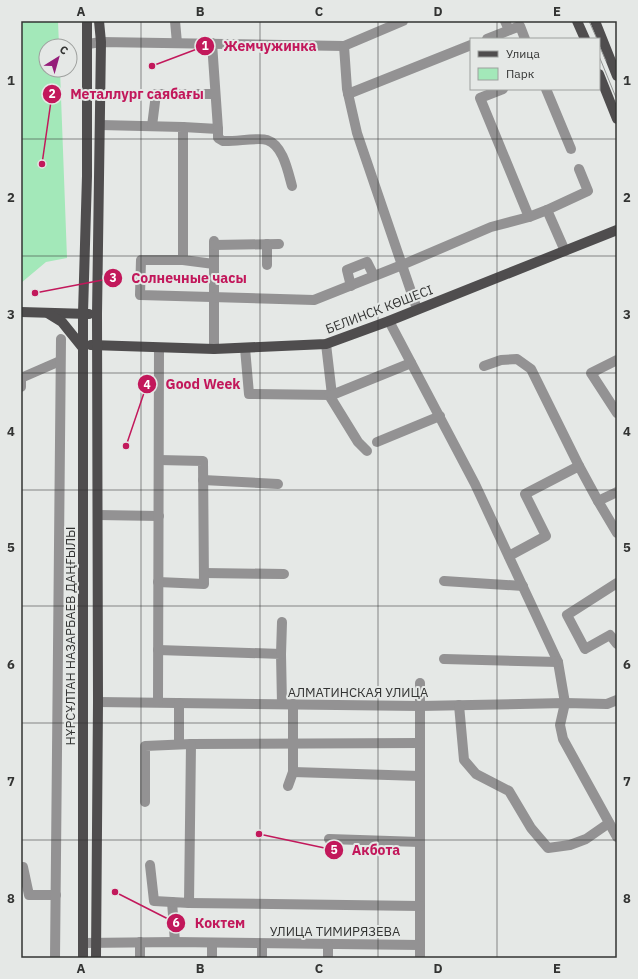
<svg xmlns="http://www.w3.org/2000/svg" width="638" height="979" font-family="'IBM Plex Sans',sans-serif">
<rect width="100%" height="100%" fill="#e5e8e6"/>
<path fill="#a3e8b9" d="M21,21H58L59,46H46V70H60L67,258L46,262L21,283Z"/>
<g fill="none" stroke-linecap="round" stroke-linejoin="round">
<g stroke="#939293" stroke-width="10">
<path d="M175,21L177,43"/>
<path d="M505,21L509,30"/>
<path d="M487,39L520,26L525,39"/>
<path d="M88,44L101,42L344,46L403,21"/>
<path d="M344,46L347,89L357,133L417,309"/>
<path d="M503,89L480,98L529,217"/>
<path d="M546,89L571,149"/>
<path d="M348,94L471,45"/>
<path d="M100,125L183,127V260L214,264"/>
<path d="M152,126L156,94H215"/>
<path d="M183,127L218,129L212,43"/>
<path d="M218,129V138L223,141C234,142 259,137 267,140C283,145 288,172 292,186"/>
<path d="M214,241V349"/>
<path d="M214,245L279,244"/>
<path d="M565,251L547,210L588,191L579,169"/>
<path d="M183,260H141L140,295L314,300L402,265L491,227L529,217L547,210"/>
<path d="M267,265V244"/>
<path d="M351,286L347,270L367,262L374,276"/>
<path d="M389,321L475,484L558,662L565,703L560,725L563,739L617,837"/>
<path d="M245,348L249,394L332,395L326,344"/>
<path d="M617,360L591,373L617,413"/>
<path d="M484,366L501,360L517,359L531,369L579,466"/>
<path d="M21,387V378L60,361"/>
<path d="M329,395L358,442L367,451"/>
<path d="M332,395L411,363"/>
<path d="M377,442L440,416"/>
<path d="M203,480L278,484"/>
<path d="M598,501L617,533"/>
<path d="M98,515L159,516"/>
<path d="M509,556L546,536L525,494L579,466L598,501L617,492"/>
<path d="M204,573L284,574"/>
<path d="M444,581L523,586"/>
<path d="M158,582L204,584L203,461L159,460"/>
<path d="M617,583L567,615L585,649L610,635L617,644"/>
<path d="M158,650L281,654L282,704"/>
<path d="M281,654L282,622"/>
<path d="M444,659L558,662"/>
<path d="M420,683V958"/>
<path d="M98,702L420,706L565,703L607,704L617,700"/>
<path d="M158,702L159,348"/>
<path d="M179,703V744"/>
<path d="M459,705L464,760L476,774L509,791L531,828L548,848L570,845L586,839L609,823"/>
<path d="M191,744L420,743"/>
<path d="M293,772L420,776"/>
<path d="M288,786L293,772V704"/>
<path d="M145,802V746L191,744L189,903L172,902L175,942"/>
<path d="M329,839L420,842"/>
<path d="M150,865L154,901L172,902"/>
<path d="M21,867H23L29,895H56"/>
<path d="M189,903L420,906"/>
<path d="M140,942V958"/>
<path d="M83,943L175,942L420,945"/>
<path d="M212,943V958"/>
<path d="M262,944V958"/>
<path d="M328,944V958"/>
<path d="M55,958L61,339"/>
</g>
<g stroke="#4f4d4e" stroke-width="10">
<path d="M577,21L585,39"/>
<path d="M595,21L617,76"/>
<path d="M599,74L617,119"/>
<path d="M21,312L89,314"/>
<path d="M49,314L62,322L83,348"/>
<path d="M91,345L214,349L326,344L389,321L617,230"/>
<path d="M83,958V313L87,176V21"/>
<path d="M96,958L98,702L97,314L101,42L99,21"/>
</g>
<g stroke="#939594" stroke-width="1">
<path d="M589,21L597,39"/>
<path d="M599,45L606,61"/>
<path d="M599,56L617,100"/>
</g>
</g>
<path fill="none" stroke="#333433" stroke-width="1" stroke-opacity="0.55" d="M141,21V958M260,21V958M378,21V958M497,21V39M497,89V958M21,139H617M21,256H617M21,373H617M21,490H617M21,606H617M21,723H617M21,840H617"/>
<g text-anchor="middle" stroke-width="4" stroke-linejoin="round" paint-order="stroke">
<g font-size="13" fill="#333433" stroke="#e5e8e6">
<text transform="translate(379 309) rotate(-21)" y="5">БЕЛИНСК КӨШЕСІ</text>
<text transform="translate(70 636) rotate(-90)" y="5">НҰРСҰЛТАН НАЗАРБАЕВ ДАҢҒЫЛЫ</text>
<text x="358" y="697">АЛМАТИНСКАЯ УЛИЦА</text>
<text x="335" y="936">УЛИЦА ТИМИРЯЗЕВА</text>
</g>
</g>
<path fill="none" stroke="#c2185b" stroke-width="1.5" d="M152 66L205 46M42 164L52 94M35 293L113 278M126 446L147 384M259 834L334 850M115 892L176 923"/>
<g fill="#c2185b" stroke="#e5e8e6" stroke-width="1.5">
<circle cx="152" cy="66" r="4"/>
<circle cx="42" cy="164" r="4"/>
<circle cx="35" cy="293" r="4"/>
<circle cx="126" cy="446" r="4"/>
<circle cx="259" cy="834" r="4"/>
<circle cx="115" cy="892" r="4"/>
<circle cx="205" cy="46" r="10"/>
<circle cx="52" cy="94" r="10"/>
<circle cx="113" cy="278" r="10"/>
<circle cx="147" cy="384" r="10"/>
<circle cx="334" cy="850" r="10"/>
<circle cx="176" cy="923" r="10"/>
</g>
<g font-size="12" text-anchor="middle" font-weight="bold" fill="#fff">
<text x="205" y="50">1</text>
<text x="52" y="98">2</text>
<text x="113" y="282">3</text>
<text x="147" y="389">4</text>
<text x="334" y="854">5</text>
<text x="176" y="927">6</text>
</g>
<g font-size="14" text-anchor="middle" font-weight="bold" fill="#c2185b" stroke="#e5e8e6" stroke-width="4" stroke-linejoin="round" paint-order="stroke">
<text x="270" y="51">Жемчужинка</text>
<text x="137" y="99">Металлург саябағы</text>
<text x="189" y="283">Солнечные часы</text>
<text x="203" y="389">Good Week</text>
<text x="376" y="855">Акбота</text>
<text x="220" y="928">Коктем</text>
</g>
<rect width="638" height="979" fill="none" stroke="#e5e8e6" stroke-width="44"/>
<rect x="470" y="38" width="130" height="52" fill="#e5e8e6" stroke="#9ea09e"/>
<rect x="478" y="51" width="20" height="6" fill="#4f4d4e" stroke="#9ea09e"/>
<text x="506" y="58" font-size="12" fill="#333433">Улица</text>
<rect x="478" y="68" width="20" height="12" fill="#a3e8b9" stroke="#9ea09e"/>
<text x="506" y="78" font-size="12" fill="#333433">Парк</text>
<g transform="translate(58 58) rotate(37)"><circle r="19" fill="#e5e8e6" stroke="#9ea09e"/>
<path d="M0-3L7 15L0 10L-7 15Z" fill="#951e7a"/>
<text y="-6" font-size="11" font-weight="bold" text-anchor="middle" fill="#333433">С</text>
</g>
<rect x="22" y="22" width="594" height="935" fill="none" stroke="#333433" stroke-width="1.5"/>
<g font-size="13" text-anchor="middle" font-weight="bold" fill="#333433">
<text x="81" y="16">A</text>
<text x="200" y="16">B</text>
<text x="319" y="16">C</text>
<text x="438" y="16">D</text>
<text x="557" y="16">E</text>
<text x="11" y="85">1</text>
<text x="627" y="85">1</text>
<text x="11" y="202">2</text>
<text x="627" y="202">2</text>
<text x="11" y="319">3</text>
<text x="627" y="319">3</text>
<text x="11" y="436">4</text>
<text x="627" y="436">4</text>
<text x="11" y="552">5</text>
<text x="627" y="552">5</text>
<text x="11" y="669">6</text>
<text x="627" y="669">6</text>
<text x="11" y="786">7</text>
<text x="627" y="786">7</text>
<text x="11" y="903">8</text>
<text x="627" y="903">8</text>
<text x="81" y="973">A</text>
<text x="200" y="973">B</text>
<text x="319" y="973">C</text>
<text x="438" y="973">D</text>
<text x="557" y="973">E</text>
</g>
</svg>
